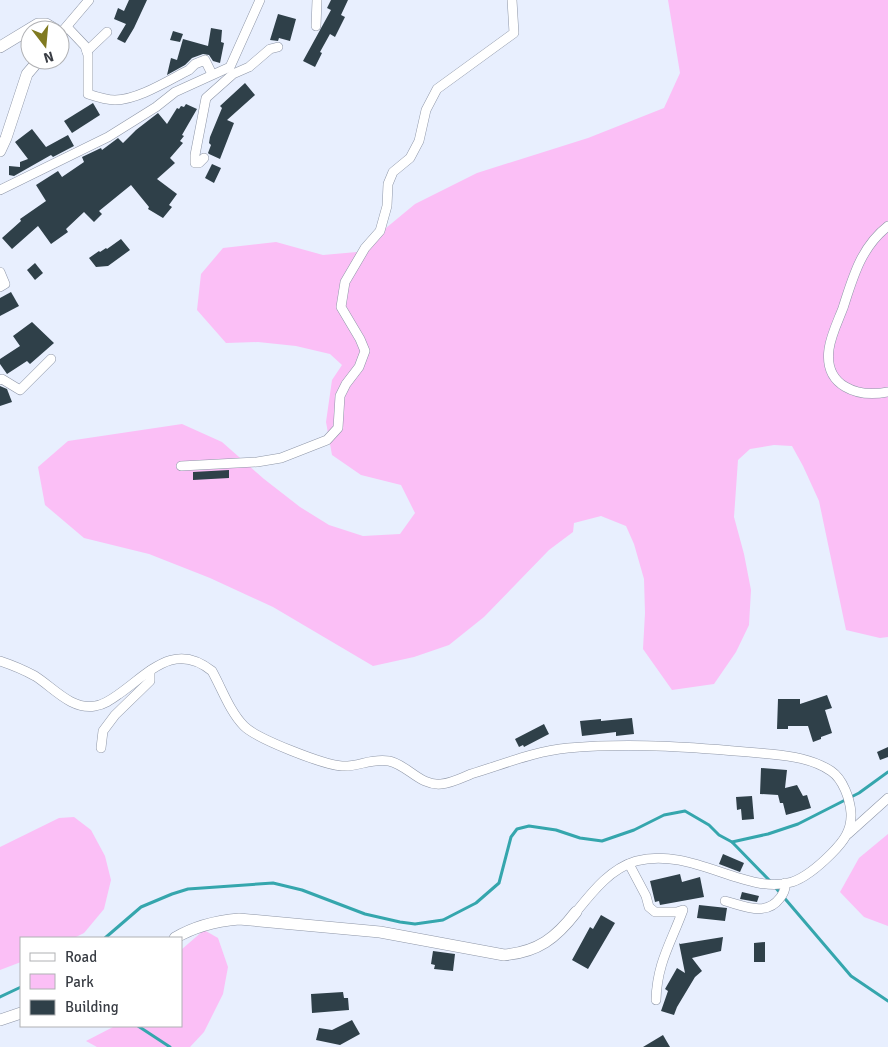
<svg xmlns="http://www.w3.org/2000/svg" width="888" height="1047" font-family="Signika,sans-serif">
<rect width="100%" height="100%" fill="#e8effe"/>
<g fill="#fbbff6">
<path d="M668,0H888V637L880,638L846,630L819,501L803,466L792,446L774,445L750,449L738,460L734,517L744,554L751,590L749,625L736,652L714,684L672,690L643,649L645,613L644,579L634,544L626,526L601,516L574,523L573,532L549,550L484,617L449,645L414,657L373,666L273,607L210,578L149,554L84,538L45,505L38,467L68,441L182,424L222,442L264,479L300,507L329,525L363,536L400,534L415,513L401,485L361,475L332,455L326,422L332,380L342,365L330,354L296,346L258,342L226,343L197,310L201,274L223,248L276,242L323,255L357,252L415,204L477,173L588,138L664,108L680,73Z"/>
<path d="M74,817L91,830L105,856L111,880L104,909L84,933L74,938H21V962L0,970V847L59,818Z"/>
<path d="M888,834V926L864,917L840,892L859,858Z"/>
<path d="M204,930L218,938L228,967L223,994L204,1032L190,1047H97L86,1041L115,1026H181V950Z"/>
</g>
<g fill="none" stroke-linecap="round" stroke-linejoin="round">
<g stroke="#35a6ad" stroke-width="3">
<path d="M732,842L771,882"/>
<path d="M775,887L851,976L888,1001"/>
<path d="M105,938L141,907L172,894L188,889L273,883L302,890L365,914L400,922L415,924L443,920L476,903L499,883L511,837L517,829L529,826L556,830L580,838L602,841L634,830L664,815L685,811L709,825L719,835L732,842L768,834L798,824L859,793L888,772"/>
<path d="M0,997L21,987"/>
<path d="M138,1026L170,1047"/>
</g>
</g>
<g fill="#2f4049">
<path d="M129,0H147L134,28L125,43L117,39L126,24L114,19L118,8L124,11Z"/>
<path d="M331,0H348L341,15L345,17L335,37L330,34L320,52L322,53L315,67L303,61L331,10L327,8Z"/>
<path d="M278,14L296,19L290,41L279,38L278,41L270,40Z"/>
<path d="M211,28L222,30L221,42L224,43L220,63L213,61L209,55L203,54L192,58L185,65L167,75L171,58L177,60L183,39L208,46Z"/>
<path d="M173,31L183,34L180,42L170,40Z"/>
<path d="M245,83L255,95L227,120L234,123L220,159L209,154L208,153L211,145L209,143L210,137L222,108L220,106Z"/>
<path d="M93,103L100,115L72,133L64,121Z"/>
<path d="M186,104L197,109L182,135L184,136L180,141L183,143L170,158L175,163L157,179L177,194L169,205L172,207L163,218L148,209L149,207L131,185L99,211L102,214L94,222L84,212L66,229L68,232L51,244L38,226L12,249L2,238L21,221L20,219L46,201L36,185L58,171L62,177L84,162L82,157L101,148L102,150L118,138L123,143L136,130L158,113L167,124L177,108L179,109L181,106L184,107Z"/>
<path d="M32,129L46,147L68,135L74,146L53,157L51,155L14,176L9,175V166L20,167V162L28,159L15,142Z"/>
<path d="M212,164L221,168L214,183L205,178Z"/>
<path d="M121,239L130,250L108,266L96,267L89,258L99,251L100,252L106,248L107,249Z"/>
<path d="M35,263L43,273L35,280L27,270Z"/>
<path d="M11,292L19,306L0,316V298Z"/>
<path d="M32,322L54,343L30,364L27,361L7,374L0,364V359L20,346L13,336Z"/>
<path d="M0,386L7,389L12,402L0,406Z"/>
<path d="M229,470V478L193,480V472Z"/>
<path d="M827,695L832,708L825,710L832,733L821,737V739L813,742L808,726H788V729H777L778,699H800V704Z"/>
<path d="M632,718L634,734L616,736V732L582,736L580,721L601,719V721Z"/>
<path d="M544,724L549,734L524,747L523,745L519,747L515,739Z"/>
<path d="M888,747V757L880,760L877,752Z"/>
<path d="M761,768L787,770L785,788L797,785L803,796L807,795L811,808L786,815L783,803H780L778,795L760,794Z"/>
<path d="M752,796L754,819L742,820L741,809L737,810L736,797Z"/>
<path d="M723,854L744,863L740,872L719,864Z"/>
<path d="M680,874L682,882L700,877L704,897L660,905L659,901L655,902L650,881Z"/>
<path d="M742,892L759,896L757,902L740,899Z"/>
<path d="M699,905L727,908L725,921L697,918Z"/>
<path d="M601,915L615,923L588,969L572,960L590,927L593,929Z"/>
<path d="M723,937L721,951L692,958L702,971L695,977L677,1007L674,1015L661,1011L668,991L665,989L677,968L685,973L679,943L680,944Z"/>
<path d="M765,942V962H754V943Z"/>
<path d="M433,951L455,954L453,971L434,969L435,965L431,964Z"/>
<path d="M343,992L344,998H348L349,1010L312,1013L311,994Z"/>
<path d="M352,1020L360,1034L340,1045L316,1040L319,1028L332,1030Z"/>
<path d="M663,1035L670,1047H643Z"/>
</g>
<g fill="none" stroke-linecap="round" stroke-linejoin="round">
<defs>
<g id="minor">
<path d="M316,26L317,0"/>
<path d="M67,27L85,46L88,55V94C97,97 106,100 115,100C138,100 169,80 189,70L195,64L205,60L212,74"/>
<path d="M61,33L89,0"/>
<path d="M87,51L107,32"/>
<path d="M204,158L199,163H195V155L206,98L233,74L249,67L270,49L278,47"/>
<path d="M0,190L108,137L156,107L175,92L230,67L260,0"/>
<path d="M888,226C861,247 853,277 843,308C838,321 831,335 829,349C824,386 857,398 888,392"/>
<path d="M0,272L5,284L0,287"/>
<path d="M0,380L2,379L20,390L51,359"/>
<path d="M181,466L257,462L281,458L327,440L338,428L340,396L346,384L359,367L365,351L360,339L341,307L345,282L365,248L380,231L387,206L388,184L393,172L410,158L419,141L426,110L437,89L514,33L512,0"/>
<path d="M0,661C12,665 24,670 35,676C54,688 71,710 95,706C104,705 112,699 119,694C150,672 175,641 212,671C222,689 230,712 244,726C257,739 324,765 342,766C359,767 370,758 389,761C408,765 420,786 441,784C452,783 461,778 471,774C504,764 535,751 568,748C638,742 701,748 770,754C791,756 813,759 831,771C843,779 850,799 851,813C852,831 843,842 831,854C820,865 807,877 792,882C746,896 692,846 636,861C610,869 593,891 576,912"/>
<path d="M101,748L103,731L115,715L150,681V671"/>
<path d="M848,834L888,798"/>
<path d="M629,864L646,896L649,907L655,912H677L683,910C671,943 657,963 656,1000"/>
<path d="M725,901C744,906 766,917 780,898C784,893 786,889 785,883"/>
</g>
<g id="tertiary">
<path d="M0,47L38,24H46L56,30"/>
<path d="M0,151L6,138L27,74L39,60"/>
<path d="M175,938C195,926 216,921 239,919L380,932L504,955C538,952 556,938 576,912"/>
<path d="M0,1020L21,1013"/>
</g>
</defs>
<use href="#minor" stroke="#8e96a7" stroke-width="10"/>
<use href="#tertiary" stroke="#8e96a7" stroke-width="12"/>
<use href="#minor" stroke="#fff" stroke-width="9"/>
<use href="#tertiary" stroke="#fff" stroke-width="11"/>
</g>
<rect x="20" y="937" width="162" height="90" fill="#ffffff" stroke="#b0b1b4"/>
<rect x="30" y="953" width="25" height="8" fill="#ffffff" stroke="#b0b1b4"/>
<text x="65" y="962" font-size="15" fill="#393d44">Road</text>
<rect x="30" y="974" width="25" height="15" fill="#fbbff6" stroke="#b0b1b4"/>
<text x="65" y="987" font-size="15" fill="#393d44">Park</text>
<rect x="30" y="1000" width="25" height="15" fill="#2f4049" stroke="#b0b1b4"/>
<text x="65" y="1012" font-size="15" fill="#393d44">Building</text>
<g transform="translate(45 45) rotate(164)"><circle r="24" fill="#ffffff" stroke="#b0b1b4"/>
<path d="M0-4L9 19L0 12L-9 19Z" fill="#807a20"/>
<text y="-8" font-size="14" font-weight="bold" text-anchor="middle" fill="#393d44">N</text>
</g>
</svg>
